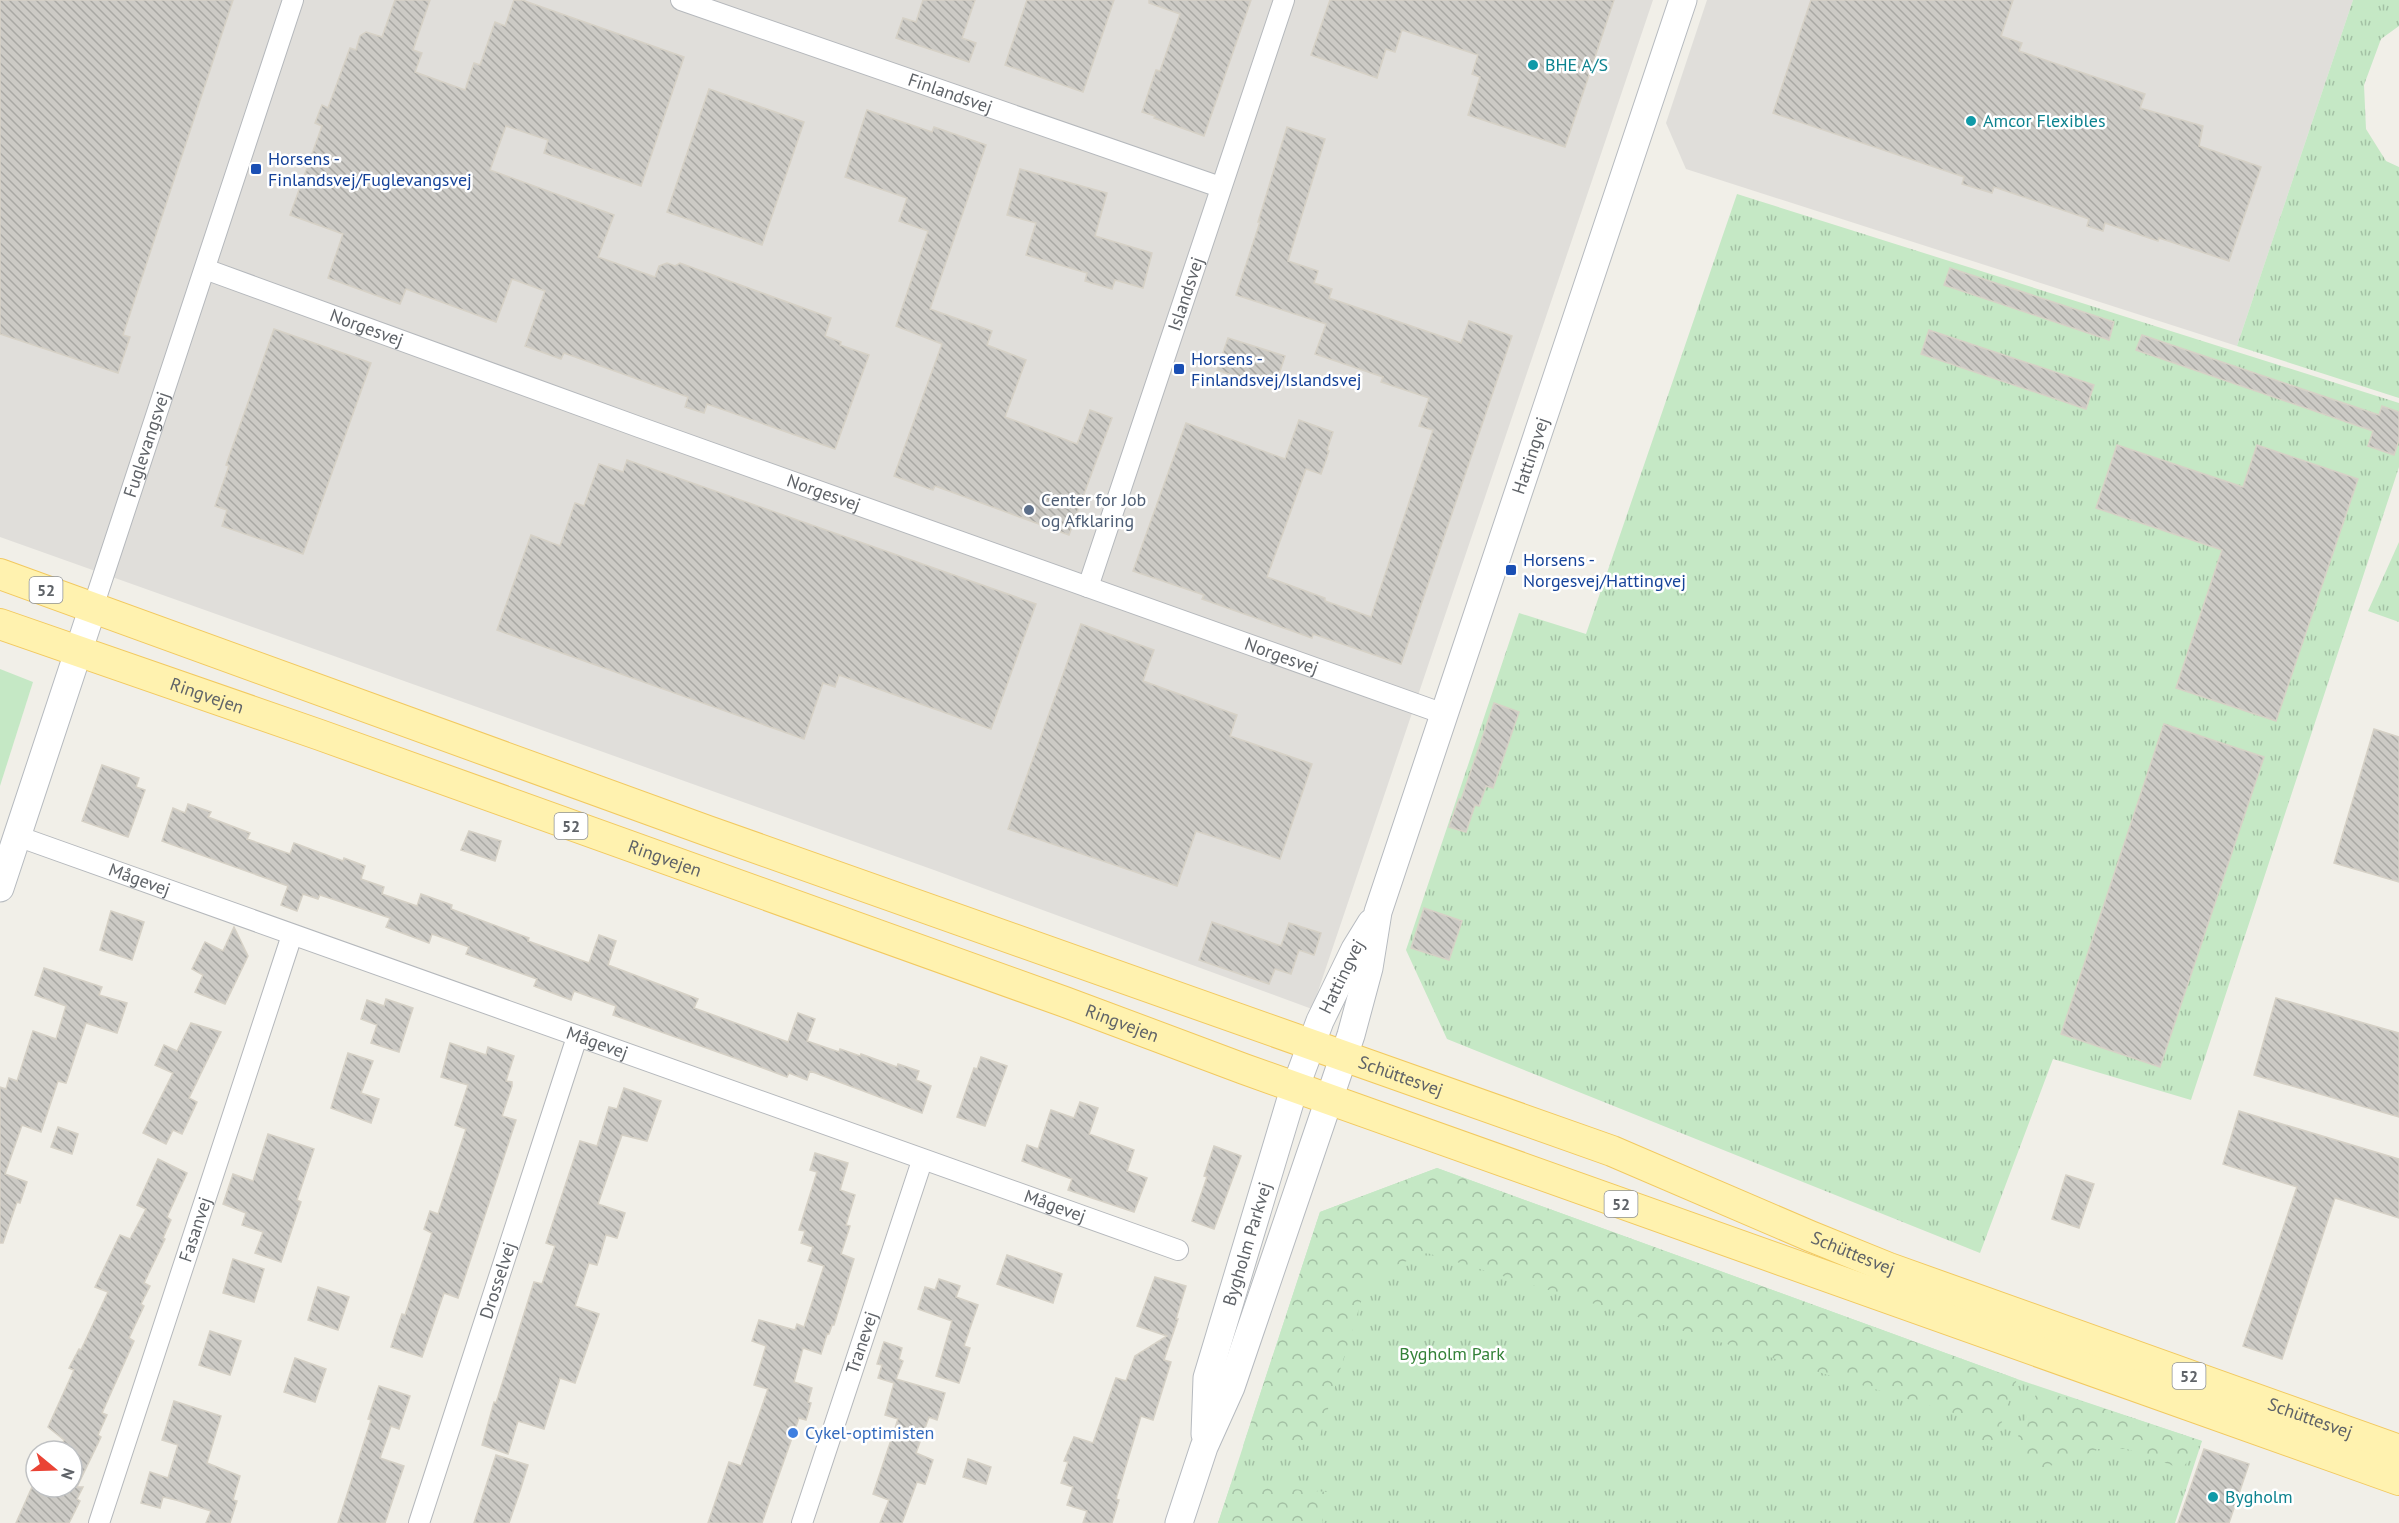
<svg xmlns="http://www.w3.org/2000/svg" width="2399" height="1523" font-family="'PT Sans',sans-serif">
<defs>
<pattern id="grass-tufts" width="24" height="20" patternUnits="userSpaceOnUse" patternTransform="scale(1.5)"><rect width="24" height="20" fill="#c5e8c5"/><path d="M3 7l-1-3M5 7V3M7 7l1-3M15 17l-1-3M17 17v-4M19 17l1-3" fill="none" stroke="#a3c0a4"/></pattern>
<pattern id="forest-crowns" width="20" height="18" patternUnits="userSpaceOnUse" patternTransform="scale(1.5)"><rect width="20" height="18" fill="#c5e8c5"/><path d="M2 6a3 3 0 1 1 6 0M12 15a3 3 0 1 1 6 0" fill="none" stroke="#a3c0a4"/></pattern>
<pattern id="building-back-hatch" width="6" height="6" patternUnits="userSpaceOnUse" patternTransform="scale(1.5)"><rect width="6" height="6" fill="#cccac5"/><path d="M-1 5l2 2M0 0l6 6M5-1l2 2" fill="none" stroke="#a9a8a4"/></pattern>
</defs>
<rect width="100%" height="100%" fill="#f1efe8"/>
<g fill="#e0deda">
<path d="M0,0H1653L1312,1009L934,870L0,537Z"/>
<path d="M1707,0H2353L2237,346L1686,169L1666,123Z"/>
</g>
<g fill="url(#grass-tufts)">
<path d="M2353,0H2399V26L2381,39L2364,85L2366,129L2386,161L2399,167V398L2237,346Z"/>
<path d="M1737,194L2399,403V467L2191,1100L2053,1059L1980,1253L1447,1039L1406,950L1519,613L1586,634Z"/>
<path d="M2399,542V622L2368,611Z"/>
<path d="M1437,1168L2017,1379L2202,1441L2175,1523H1218L1320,1212Z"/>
</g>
<g fill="url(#forest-crowns)">
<path d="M1437,1168L2017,1379L1993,1447L1974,1442L1980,1421L1427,1253L1369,1276L1320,1435L1314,1444L1243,1446L1320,1212Z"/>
<path d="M2037,1392L2072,1398L2202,1441L2182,1469L2127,1449H2096L2079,1459L2036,1469L2028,1461L2011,1453Z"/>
<path d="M1231,1484L1327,1492L1322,1523H1218Z"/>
</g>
<path fill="#c5e8c5" d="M0,669L33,682L0,786Z"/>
<g fill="url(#building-back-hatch)" stroke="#d6d1c6" stroke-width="1.5">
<path d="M0,0H233L123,335L130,337L118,373L0,334Z"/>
<path d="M395,0H430L413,50L422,53L415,72L465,90L474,63L480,65L495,22L505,26L514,0H522L684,57L641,186L544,153L548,140L506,126L490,170L614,215L598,257L655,277L659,266L667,263L675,266L680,263L831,318L825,336L841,342L840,345L869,355L835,449L707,404L704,413L685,407L688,397L564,353L561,359L525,346L545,291L512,279L496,322L406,289L400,304L328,278L343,234L290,215L322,126L315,123L322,105L328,108L350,48L356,50L360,36L366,32L382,37Z"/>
<path d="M923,0H975L962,38L976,43L969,62L896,38L903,18L916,22Z"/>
<path d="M1027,0H1114L1083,92L1005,65Z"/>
<path d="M1149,0H1251L1204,136L1154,118L1155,116L1142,112L1156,70L1160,71L1180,14L1149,3Z"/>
<path d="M1330,0H1614L1565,147L1468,115L1480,77L1472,74L1478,55L1402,30L1395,52L1386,49L1377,78L1311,55Z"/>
<path d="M1811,0H2013L2001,36L2022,43L2019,51L2145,94L2140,108L2203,126L2199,146L2261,167L2229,261L2159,238L2158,241L2105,223L2103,231L2087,226L2089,219L1994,187L1992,193L1962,184L1964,177L1773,113Z"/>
<path d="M709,89L804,122L762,245L667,212Z"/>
<path d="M867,110L932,132L934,127L986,145L930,309L992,331L987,345L1026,360L1005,417L1077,444L1090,410L1112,418L1069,535L935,486L933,490L894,476L942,344L896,326L928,231L899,221L907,198L845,177Z"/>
<path d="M1287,127L1325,139L1288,261L1318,271L1314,283L1332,289L1329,298L1461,343L1469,321L1512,336L1401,664L1313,634L1312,638L1202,599L1204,595L1133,571L1186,423L1285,459L1299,420L1333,432L1327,450L1329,451L1321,474L1306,469L1267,577L1325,598V601L1371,617L1433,430L1419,426L1429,398L1381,382L1383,377L1315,354L1326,324L1236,295L1260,222H1258Z"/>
<path d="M1020,169L1107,193L1095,236L1152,253L1143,288L1115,280L1112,289L1085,281L1087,273L1026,255L1036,223L1007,215Z"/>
<path d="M1950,268L2114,322L2109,340L1944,285Z"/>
<path d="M274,329L371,363L303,554L222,526L227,510L215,506L229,466L226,465Z"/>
<path d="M1929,330L2094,385L2086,409L1921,354Z"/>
<path d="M2142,335L2379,415L2382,406L2399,412V440L2394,455L2368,446L2373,431L2136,350Z"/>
<path d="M1228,338L1285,356L1274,389L1217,370Z"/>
<path d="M2117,445L2243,487L2257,445L2358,479L2276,721L2176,688L2222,550L2096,508Z"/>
<path d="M627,460L1036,604L991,729L839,675L835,687L823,683L804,739L497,630L531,535L560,546L575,503L584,506L599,464L623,472Z"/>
<path d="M1081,624L1154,650L1143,681L1237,715L1230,736L1312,764L1280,859L1196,831L1177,886L1008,829Z"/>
<path d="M1494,703L1519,712L1493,788L1486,786L1479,806L1475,805L1466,832L1449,827L1459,799L1461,800Z"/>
<path d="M2164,724L2264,757L2160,1067L2061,1034Z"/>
<path d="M2374,729L2399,737V882L2334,863Z"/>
<path d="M102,765L139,778L136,787L145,790L128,837L82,821Z"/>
<path d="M188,804L211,812L208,817L250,833L247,839L290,854L294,843L343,861L344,858L365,866L361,879L384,887L382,894L417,906L421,894L452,905L451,909L529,938L528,941L589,963L599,935L616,941L608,965L698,999L694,1008L788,1042L798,1013L815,1019L807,1041L839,1052L840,1049L860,1056L861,1054L897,1067L898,1064L919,1071L916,1080L931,1086L922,1113L810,1071L807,1080L789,1073L787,1077L763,1068L613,1015L616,1006L574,991L571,1000L534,986L537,979L466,954L469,947L432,934L429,943L386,927L390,918L320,895L318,899L303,894L297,911L281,905L288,886L162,841L173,808L185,813Z"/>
<path d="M469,831L501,841L495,861L461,850Z"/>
<path d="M1424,908L1462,921L1449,960L1411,948Z"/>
<path d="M111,911L144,922L132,960L100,950Z"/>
<path d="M1212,922L1281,946L1289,923L1321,933L1314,955L1299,950L1291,974L1275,969L1269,984L1199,960Z"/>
<path d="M234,927L248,956L225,1004L195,992L203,975L192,969L205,942L223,951Z"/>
<path d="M44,968L102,987L99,995L127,1003L117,1033L86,1023L66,1083L58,1081L41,1132L22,1125L5,1174L27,1182L20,1203L17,1202L3,1243H0V1087L6,1089L9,1078L17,1081L33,1031L56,1039L66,1006L35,995Z"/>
<path d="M2276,998L2399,1033V1117L2254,1075Z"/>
<path d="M386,999L413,1008L399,1052L371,1043L377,1025L361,1019L367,1000L384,1006Z"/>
<path d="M191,1023L221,1032L189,1098L197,1102L182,1134L173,1130L166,1144L143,1133L173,1073L155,1065L164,1045L177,1051Z"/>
<path d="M450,1043L486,1055L488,1047L514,1056L506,1081L512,1082V1086L502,1116L516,1120L458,1298L444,1293L422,1357L391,1347L402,1314L405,1315L432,1233L424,1229L430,1211L438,1214L466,1129L455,1125L468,1085L441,1077Z"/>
<path d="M348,1053L373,1061L361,1093L379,1099L371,1123L331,1108Z"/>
<path d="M981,1057L1007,1066L985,1126L957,1117L974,1068L977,1069Z"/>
<path d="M624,1088L661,1101L647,1141L622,1135L598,1204L625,1213L617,1238L606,1235L597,1265L589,1263L575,1306L599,1314L575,1383L560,1378L544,1429L518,1421L508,1454L482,1445L494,1402L496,1403L534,1282L542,1284L555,1246L546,1243L580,1141L597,1146L609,1107L617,1109Z"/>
<path d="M1080,1102L1098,1108L1089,1134L1134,1150L1127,1171L1147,1178L1134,1212L1068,1190L1072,1179L1022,1161L1027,1145L1038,1149L1051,1110L1074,1118Z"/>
<path d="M2239,1111L2399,1159V1218L2335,1198L2282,1359L2243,1346L2297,1187L2223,1164Z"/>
<path d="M58,1127L78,1134L72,1154L51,1147Z"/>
<path d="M268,1134L314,1149L297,1200L301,1202L281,1262L255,1253L263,1232L242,1225L246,1213L223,1204L233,1174L253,1181Z"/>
<path d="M1214,1146L1241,1156L1214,1229L1192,1221L1207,1177L1204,1176Z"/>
<path d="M815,1153L848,1163L840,1190L855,1195L846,1225L850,1226L841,1254L854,1259L834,1325H832L829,1334H827L821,1354L803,1348L794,1382L812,1388L808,1402L811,1403L806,1420L799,1418L762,1523H708L729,1462L741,1466L768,1389L754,1385L766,1346L752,1341L759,1320L795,1330L797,1324L804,1327L824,1266L808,1261L813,1247L801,1243L805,1231L799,1230L817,1172L810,1170Z"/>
<path d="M158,1159L187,1173L167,1217L171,1220L163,1238L165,1239L144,1283L150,1286L141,1304L144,1306L129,1338L134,1341L102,1413L107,1415L98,1435L101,1437L77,1487H83L77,1499L80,1501L69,1523H16L32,1487H72V1451H59L64,1440L48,1427L74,1370L69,1368L79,1349L81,1350L108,1292L95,1287L120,1235L130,1239L146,1209L137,1205Z"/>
<path d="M2066,1175L2094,1184L2079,1228L2052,1219Z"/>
<path d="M1007,1255L1062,1274L1053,1303L997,1284Z"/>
<path d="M233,1259L264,1269L254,1302L223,1293Z"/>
<path d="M1155,1277L1186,1286L1176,1319H1178L1164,1360L1171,1362L1153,1420L1141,1416L1116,1499L1119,1500L1112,1523H1083L1087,1511L1067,1505L1073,1487L1061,1483L1068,1462L1064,1461L1074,1437L1093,1443L1116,1378L1126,1381L1135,1356L1167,1336L1137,1326Z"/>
<path d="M939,1279L960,1286L956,1297L978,1305L964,1346L970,1348L959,1383L936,1376L952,1321L918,1309L925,1287L935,1290Z"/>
<path d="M318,1287L349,1297L338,1330L308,1320Z"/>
<path d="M210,1331L241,1341L230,1375L199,1365Z"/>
<path d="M884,1342L902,1348L899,1359L903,1361L896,1379L945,1393L937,1420L929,1417L916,1453L933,1460L925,1484L917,1482L902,1523H880L889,1500L873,1494L898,1419L885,1415L894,1383L878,1378L882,1365L877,1364Z"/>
<path d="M295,1358L326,1369L315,1402L284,1392Z"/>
<path d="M379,1386L410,1396L399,1429L391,1426L380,1458L404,1466L385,1523H338L371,1420L368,1419Z"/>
<path d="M174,1401L221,1416L207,1463L240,1476L233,1500L237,1501L230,1523H206L211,1511L176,1500L163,1497L160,1508L141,1503L150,1472L168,1478L178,1445L162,1440Z"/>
<path d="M2204,1449L2249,1464L2229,1523H2178Z"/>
<path d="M496,1455L528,1465L520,1491L509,1523H474Z"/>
<path d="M968,1459L991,1467L986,1484L963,1477Z"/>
</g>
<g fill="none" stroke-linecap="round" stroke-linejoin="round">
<defs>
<g id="street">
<path id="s1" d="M681,0L1220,187"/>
<path id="s2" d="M205,269L639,427L1444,714"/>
<path id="s3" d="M1088,587L1284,0"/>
<path id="s4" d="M93,607L293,0"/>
<path id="s5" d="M17,836L1178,1250"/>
<path id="s6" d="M99,1523L292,935"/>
<path id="s7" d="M419,1523L577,1037"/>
<path id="s8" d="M802,1523L922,1161"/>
</g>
<g id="secondary">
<path d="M0,888L93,607"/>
<path id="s9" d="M1205,1434L1207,1378L1290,1102L1320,1021L1355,949L1371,923"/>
<path id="s10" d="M1179,1523L1204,1447L1231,1387L1351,1035L1369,968L1378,912L1683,0"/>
</g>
<g id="primary">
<path id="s11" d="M0,574L708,831L1612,1151L1810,1236L1889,1268L2399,1450"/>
<path id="s12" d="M0,624L320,735L1065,1002L1244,1069L2399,1480"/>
</g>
</defs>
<use href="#street" stroke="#b5b8bc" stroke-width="22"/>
<use href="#secondary" stroke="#b6babf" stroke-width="29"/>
<use href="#primary" stroke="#f2c960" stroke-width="32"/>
<use href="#street" stroke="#fff" stroke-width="20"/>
<use href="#secondary" stroke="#fff" stroke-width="27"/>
<use href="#primary" stroke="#fff2af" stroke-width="30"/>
</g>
<g fill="#0f9aa8" stroke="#fff" stroke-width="2">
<circle cx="1533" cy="65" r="6"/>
<circle cx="1971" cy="121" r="6"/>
<circle cx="2213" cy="1497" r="6"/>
</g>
<g fill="#1a4fb4" stroke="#fff" stroke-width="2">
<rect x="250" y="163" width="12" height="12" rx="3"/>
<rect x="1173" y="363" width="12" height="12" rx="3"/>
<rect x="1505" y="564" width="12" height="12" rx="3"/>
</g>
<circle fill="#5c6f8a" stroke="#fff" stroke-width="2" cx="1029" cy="510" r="6"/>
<circle fill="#3f7fe0" stroke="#fff" stroke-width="2" cx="793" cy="1433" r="6"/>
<g text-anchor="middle" stroke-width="5" stroke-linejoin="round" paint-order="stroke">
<g fill="#fff" stroke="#8f9295" stroke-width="1.5">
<rect x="29.5" y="577" width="33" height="26" rx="4.5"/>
<rect x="554.5" y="813" width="33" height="26" rx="4.5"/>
<rect x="1604.5" y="1191" width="33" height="26" rx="4.5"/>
<rect x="2172.5" y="1363" width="33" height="26" rx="4.5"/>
</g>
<g font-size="16" font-weight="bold" fill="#5f6368">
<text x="46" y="596">52</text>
<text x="571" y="832">52</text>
<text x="1621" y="1210">52</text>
<text x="2189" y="1382">52</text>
</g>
<g font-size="18" fill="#0d838f" stroke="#fff" text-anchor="start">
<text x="1545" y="71">BHE A/S</text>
<text x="1983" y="127">Amcor Flexibles</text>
<text x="2225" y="1503">Bygholm</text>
</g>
<g font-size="18" fill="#5f6368" stroke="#fff">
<text dy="6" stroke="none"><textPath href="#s1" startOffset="285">Finlandsvej</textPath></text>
<text dy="6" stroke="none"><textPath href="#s3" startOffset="309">Islandsvej</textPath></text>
<text dy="6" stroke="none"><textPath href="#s2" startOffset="172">Norgesvej</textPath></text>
<text dy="6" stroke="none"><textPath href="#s4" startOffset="171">Fuglevangsvej</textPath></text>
<text dy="6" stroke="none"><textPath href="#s10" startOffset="1125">Hattingvej</textPath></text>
<text dy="6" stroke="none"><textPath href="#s2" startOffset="658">Norgesvej</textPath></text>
<text dy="6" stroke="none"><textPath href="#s2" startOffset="1144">Norgesvej</textPath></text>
<text dy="6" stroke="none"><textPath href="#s12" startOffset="219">Ringvejen</textPath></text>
<text dy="6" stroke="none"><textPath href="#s12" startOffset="705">Ringvejen</textPath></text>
<text dy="6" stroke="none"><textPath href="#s5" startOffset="130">Mågevej</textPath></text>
<text dy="6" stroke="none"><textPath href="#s9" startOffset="480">Hattingvej</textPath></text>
<text dy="6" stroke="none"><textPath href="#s12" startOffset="1191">Ringvejen</textPath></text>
<text dy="6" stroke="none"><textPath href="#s5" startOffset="616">Mågevej</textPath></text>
<text dy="6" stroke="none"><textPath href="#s11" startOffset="1488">Schüttesvej</textPath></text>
<text dy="6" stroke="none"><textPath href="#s5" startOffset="1102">Mågevej</textPath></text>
<text dy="6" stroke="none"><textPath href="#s6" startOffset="309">Fasanvej</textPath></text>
<text dy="6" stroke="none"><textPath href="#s9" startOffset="196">Bygholm Parkvej</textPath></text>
<text dy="6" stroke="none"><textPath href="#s11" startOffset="1974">Schüttesvej</textPath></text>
<text dy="6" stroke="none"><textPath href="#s7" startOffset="255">Drosselvej</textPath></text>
<text dy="6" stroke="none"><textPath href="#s8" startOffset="190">Tranevej</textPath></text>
<text dy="6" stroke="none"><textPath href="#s11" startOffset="2460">Schüttesvej</textPath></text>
</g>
<g font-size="18" fill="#164399" stroke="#fff" text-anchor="start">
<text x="268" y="165">Horsens -<tspan x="268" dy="21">Finlandsvej/Fuglevangsvej</tspan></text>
<text x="1191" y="365">Horsens -<tspan x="1191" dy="21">Finlandsvej/Islandsvej</tspan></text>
<text x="1523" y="566">Horsens -<tspan x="1523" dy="21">Norgesvej/Hattingvej</tspan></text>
</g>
<g font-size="18" fill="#4e5e75" stroke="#fff" text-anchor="start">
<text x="1041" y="506">Center for Job<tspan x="1041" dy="21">og Afklaring</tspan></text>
</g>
<g font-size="18" fill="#348238" stroke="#fff">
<text x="1452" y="1360">Bygholm Park</text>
</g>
<g font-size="18" fill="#366cbe" stroke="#fff" text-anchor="start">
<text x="805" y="1439">Cykel-optimisten</text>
</g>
</g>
<g transform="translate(54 1469) rotate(109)"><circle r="28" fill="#ffffff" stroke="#bfc1c3" stroke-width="1.5"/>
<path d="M0-4.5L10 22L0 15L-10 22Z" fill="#ea4335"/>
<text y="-9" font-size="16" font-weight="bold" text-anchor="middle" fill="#5f6368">N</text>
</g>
</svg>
